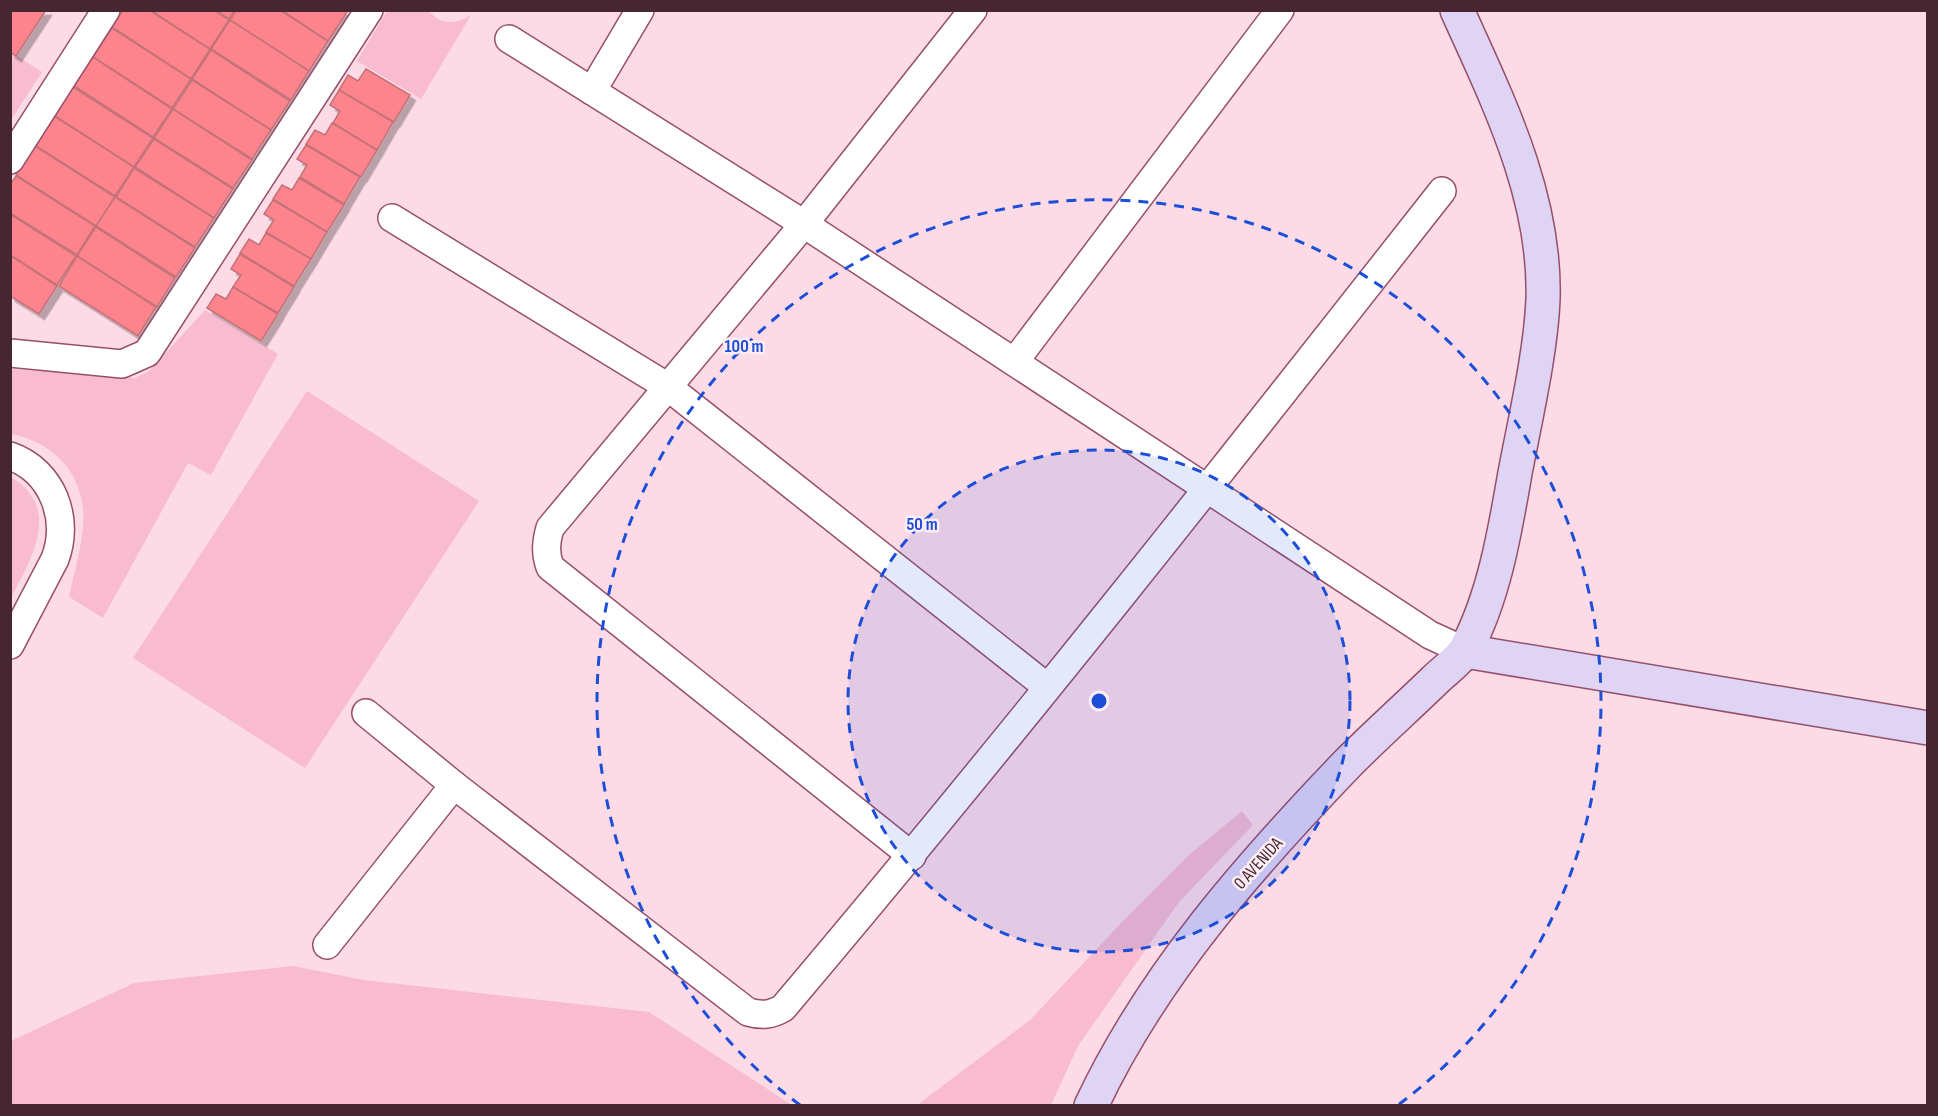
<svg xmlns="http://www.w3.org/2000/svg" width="1938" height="1116" font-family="'Sofia Sans Condensed',sans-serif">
<defs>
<filter id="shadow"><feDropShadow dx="5.5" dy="5.5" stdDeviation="0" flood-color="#0004"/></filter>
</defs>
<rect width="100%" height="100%" fill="#fddbe6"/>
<g fill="#f8bbd0">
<path d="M387,11H429C440,25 457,25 471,15L421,99L357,61Z"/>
<path d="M11,52L42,72L11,120Z"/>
<path d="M205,310L278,354L211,475L188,463L103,618L69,597C74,572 86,534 83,509C79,468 49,441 11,434V369L135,378L149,371Z"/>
<path d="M307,391L479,501L305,768L133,658Z"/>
<path d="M11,477C63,508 31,559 11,598Z"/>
<path d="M1242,811L1253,825L1179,902L1078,1046L1051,1105H917L1030,1020L1123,921L1190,854Z"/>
<path d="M293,966L364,980L649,1012L792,1105H11V1041L134,983Z"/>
</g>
<g fill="#fd838d" stroke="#c37378" stroke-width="1.5" filter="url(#shadow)">
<path d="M10,10H46L16,56L10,52Z"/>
<path d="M123,10H149L210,49L191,79L112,27Z"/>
<path d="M150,10H214L229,20L210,49Z"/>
<path d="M216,10H235L229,19Z"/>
<path d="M236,10H280L328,41L309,71L230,20Z"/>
<path d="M281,10H345L347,12L328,41Z"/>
<path d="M230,20L309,71L291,100L211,49Z"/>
<path d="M112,28L191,79L172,108L93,57Z"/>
<path d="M211,50L290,101L271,130L192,79Z"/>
<path d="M93,57L172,109L153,137L74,86Z"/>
<path d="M366,69L410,95L394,122L339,90L348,75L358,81Z"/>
<path d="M192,80L271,130L252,159L173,109Z"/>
<path d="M73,87L153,138L134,167L55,116Z"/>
<path d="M339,90L393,122L377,150L333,123L340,111L330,105Z"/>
<path d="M173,109L252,160L233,188L154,138Z"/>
<path d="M54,116L134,167L115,196L36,146Z"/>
<path d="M332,123L377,150L361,177L306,144L315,130L325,135Z"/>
<path d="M154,139L233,189L214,218L135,167Z"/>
<path d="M306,145L360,177L344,204L300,177L307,165L297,159Z"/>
<path d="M35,146L115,197L96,226L16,175Z"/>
<path d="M134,168L214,218L195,247L116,197Z"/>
<path d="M16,176L95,226L77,255L10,213V185Z"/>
<path d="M299,178L344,205L327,232L273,199L282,185L292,190Z"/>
<path d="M115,197L195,248L176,277L96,226Z"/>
<path d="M273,200L327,232L311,259L266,232L274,220L264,214Z"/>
<path d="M10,214L76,256L57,285L10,255Z"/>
<path d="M96,227L175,278L157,307L77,256Z"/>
<path d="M266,233L311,259L294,286L240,253L249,239L259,245Z"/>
<path d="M240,254L294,287L278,313L233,287L241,275L231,269Z"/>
<path d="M10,255L57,286L39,314L10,296Z"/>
<path d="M77,256L156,307L138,336L59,286Z"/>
<path d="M233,287L278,314L261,341L207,308L216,294L226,299Z"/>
</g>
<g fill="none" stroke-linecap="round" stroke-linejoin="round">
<defs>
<g id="street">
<path d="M509,39L804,224L1430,635L1465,651"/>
<path d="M592,91L640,10"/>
<path d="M10,160L106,10"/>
<path d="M392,218L668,387L1047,687"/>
<path d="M10,353L122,364L147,353L369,10"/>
<path d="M1015,361L1280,10"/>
<path d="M10,456C53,471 70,519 55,559L10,645"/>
<path d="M366,713L454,785L748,1012C762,1016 771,1015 783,1008C1009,741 1226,466 1442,191"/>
<path d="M912,856L550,567C545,553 546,542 550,528L804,224L973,10"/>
<path d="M327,945L454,785"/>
</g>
<g id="secondary">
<path d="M1465,651L1928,728"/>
<path d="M1091,1106C1152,976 1249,866 1348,763C1376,735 1406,708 1435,680C1444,671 1459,661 1466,649C1494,597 1505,531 1515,473C1525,420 1541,352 1543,299C1546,196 1498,101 1457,10"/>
</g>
</defs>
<use href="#street" stroke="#964f6b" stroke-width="30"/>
<use href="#secondary" stroke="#964f6b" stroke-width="36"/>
<use href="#street" stroke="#fff" stroke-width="27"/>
<use href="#secondary" stroke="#dfd4f4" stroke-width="33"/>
</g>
<circle cx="1099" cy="701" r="251" fill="#1d4ed8" fill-opacity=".12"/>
<g fill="none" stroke="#1d4ed8" stroke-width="3" stroke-dasharray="10 8">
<circle cx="1099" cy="701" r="251"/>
<path d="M800 1105A502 502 0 1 1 1398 1105"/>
</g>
<g text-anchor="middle" stroke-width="5" stroke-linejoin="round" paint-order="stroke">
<g font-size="18" fill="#452631" stroke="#feedf3">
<text transform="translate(1258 863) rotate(-48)" y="6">0 AVENIDA</text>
</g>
</g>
<circle cx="1099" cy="701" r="9" fill="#1d4ed8" stroke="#feedf3" stroke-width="3"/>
<g font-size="18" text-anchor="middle" font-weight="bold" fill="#1d4ed8" stroke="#feedf3" stroke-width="5" stroke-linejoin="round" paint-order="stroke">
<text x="744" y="352">100 m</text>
<text x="922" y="530">50 m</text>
</g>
<rect width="1938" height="1116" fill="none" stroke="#452631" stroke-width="24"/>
</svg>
